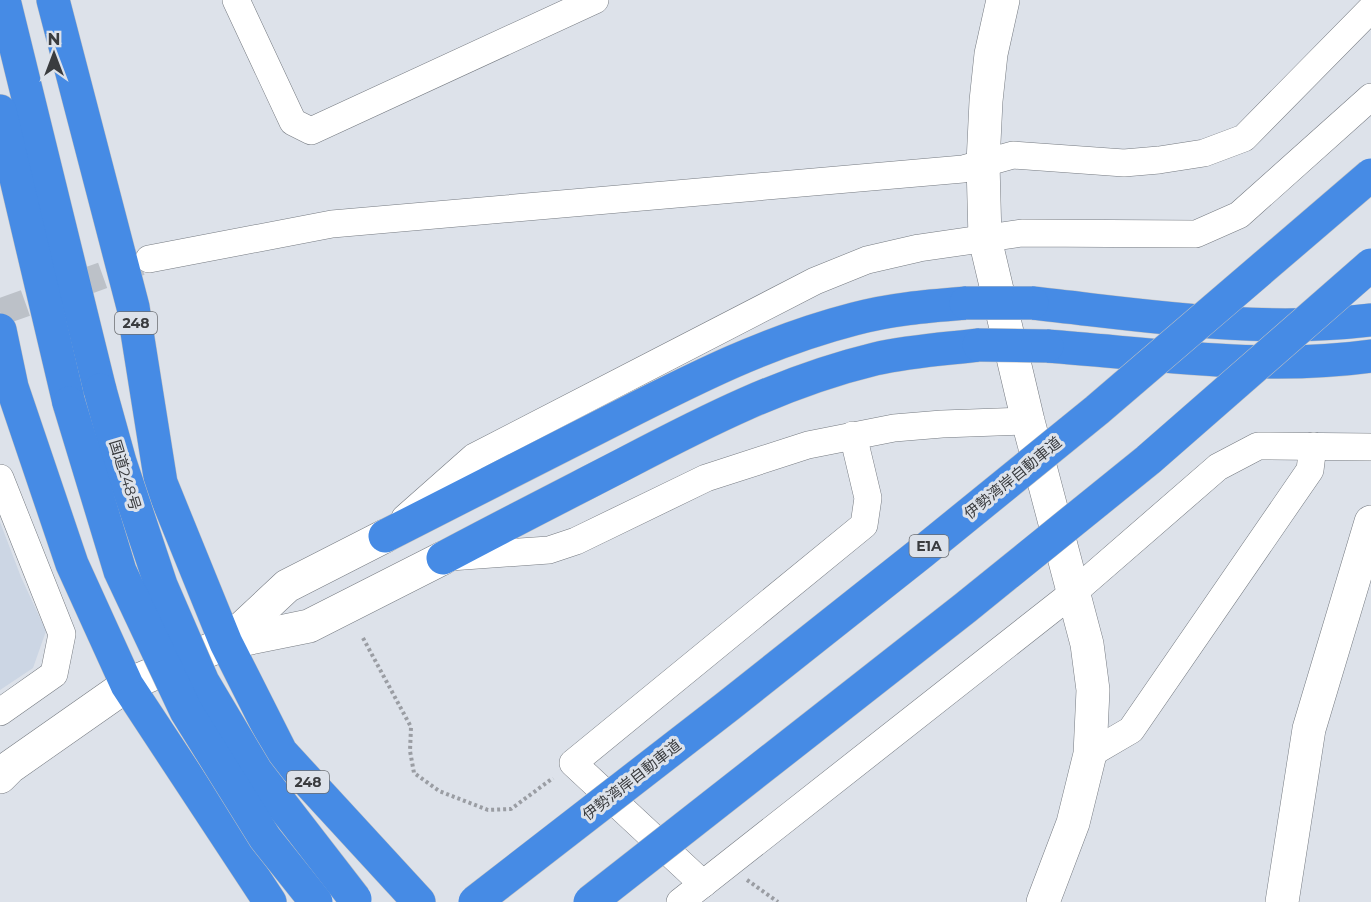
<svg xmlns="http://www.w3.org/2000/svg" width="1371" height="902" font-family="Montserrat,'Noto Sans JP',sans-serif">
<rect width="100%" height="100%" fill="#dde2ea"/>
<path fill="#ccd6e4" d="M0,522L21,577L46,631L33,668L0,690Z"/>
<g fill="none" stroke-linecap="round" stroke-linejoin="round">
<path stroke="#bcc1c8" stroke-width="27" stroke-dasharray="27 14" stroke-linecap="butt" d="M0,312L140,262"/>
<defs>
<g id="street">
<path d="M236,0L293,122L311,131L595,0"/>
<path d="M149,259L332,224L963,169L1013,155L1124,163L1159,160L1204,153L1244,138L1371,9"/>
<path d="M0,478L62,634L54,674L0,712"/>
<path d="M405,518L474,457L815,281L867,260L919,248L1022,233L1196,234L1239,215L1371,97"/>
<path d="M450,557L549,550L576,541L706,478L808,445L894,428L942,424L1028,421"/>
<path d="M1090,754L1131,730L1310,470L1313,446"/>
<path d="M703,884L573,763L864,525L868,498L853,435"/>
<path d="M680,902L1074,592L1218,467L1258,446L1371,447"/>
</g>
<g id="secondary">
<path d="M1003,0L991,54L986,101L983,163L985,239L1028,421L1087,644L1093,690L1090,754L1073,823L1043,902"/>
<path d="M226,643L287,586L385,536"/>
<path d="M0,777L10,767L127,685L226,643L309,626L443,558"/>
<path d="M1282,902L1309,729L1371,522"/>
</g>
<g id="highway">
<path d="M4,0L100,390"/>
<path d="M53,0L133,307L161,483L226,643L281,752L419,902"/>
<path d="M0,111L69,403"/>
<path d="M1032,303C1145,315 1257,334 1371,320"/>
<path d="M0,330L12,387L72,564L127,685L270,902"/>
<path d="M1047,346C1155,354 1263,371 1371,356"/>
<path d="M385,536C456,500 528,463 599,427C684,384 761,343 854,319C890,309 929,306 966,303"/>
<path d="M443,558C503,526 564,495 624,464C706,421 784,381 875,359C909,351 944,349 979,345"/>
</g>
</defs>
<use href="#street" stroke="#757a81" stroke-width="28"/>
<use href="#secondary" stroke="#757a81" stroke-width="34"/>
<use href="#highway" stroke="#c0c1c2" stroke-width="34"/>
<g stroke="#9a9da3" stroke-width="4" stroke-dasharray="3 3" stroke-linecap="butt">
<path d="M363,638L411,727L410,751L414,773L439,791L488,810L511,809L553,778"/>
<path d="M747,880L778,902"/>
</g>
<use href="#street" stroke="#fff" stroke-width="27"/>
<use href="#secondary" stroke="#fff" stroke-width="33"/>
<use href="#highway" stroke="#468be5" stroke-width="33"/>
<defs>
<g id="highway-bridge">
<path d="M966,303H1032"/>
<path d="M979,345L1047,346"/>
<path d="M100,390L120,462L161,585L203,682L256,771L355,899"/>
<path d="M69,403L120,571L186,711L265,838L316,902"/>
<path d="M475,902L728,706L921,553L1097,410L1371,175"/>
<path d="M590,902L965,608L1148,460L1371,265"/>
</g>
</defs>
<use href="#highway-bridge" stroke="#c0c1c2" stroke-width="34" stroke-linecap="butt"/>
<use href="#highway-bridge" stroke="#468be5" stroke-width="33"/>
</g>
<g text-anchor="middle" stroke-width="6" stroke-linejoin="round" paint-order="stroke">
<g fill="#dde2ea" stroke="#6b6e72" stroke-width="1.5">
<rect x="115" y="312" width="42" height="22" rx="4.5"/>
<rect x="909.5" y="535" width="39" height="22" rx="4.5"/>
<rect x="287" y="771" width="42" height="22" rx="4.5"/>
</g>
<g font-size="14" font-weight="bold" fill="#3a3c3f">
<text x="136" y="328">248</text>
<text x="929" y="551">E1A</text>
<text x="308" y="787">248</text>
</g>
<g font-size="15" fill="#3a3c3f" stroke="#dde2ea">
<text transform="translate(125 475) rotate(73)" y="5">国道248号</text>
<text transform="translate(1013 478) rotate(-39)" y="5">伊勢湾岸自動車道</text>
<text transform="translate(632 780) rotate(-38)" y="5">伊勢湾岸自動車道</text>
</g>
</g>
<g transform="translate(54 54)" stroke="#dde2ea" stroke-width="4.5" paint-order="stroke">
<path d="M0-4.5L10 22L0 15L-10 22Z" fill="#3a3c3f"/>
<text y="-9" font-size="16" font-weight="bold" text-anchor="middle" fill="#3a3c3f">N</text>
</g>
</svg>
